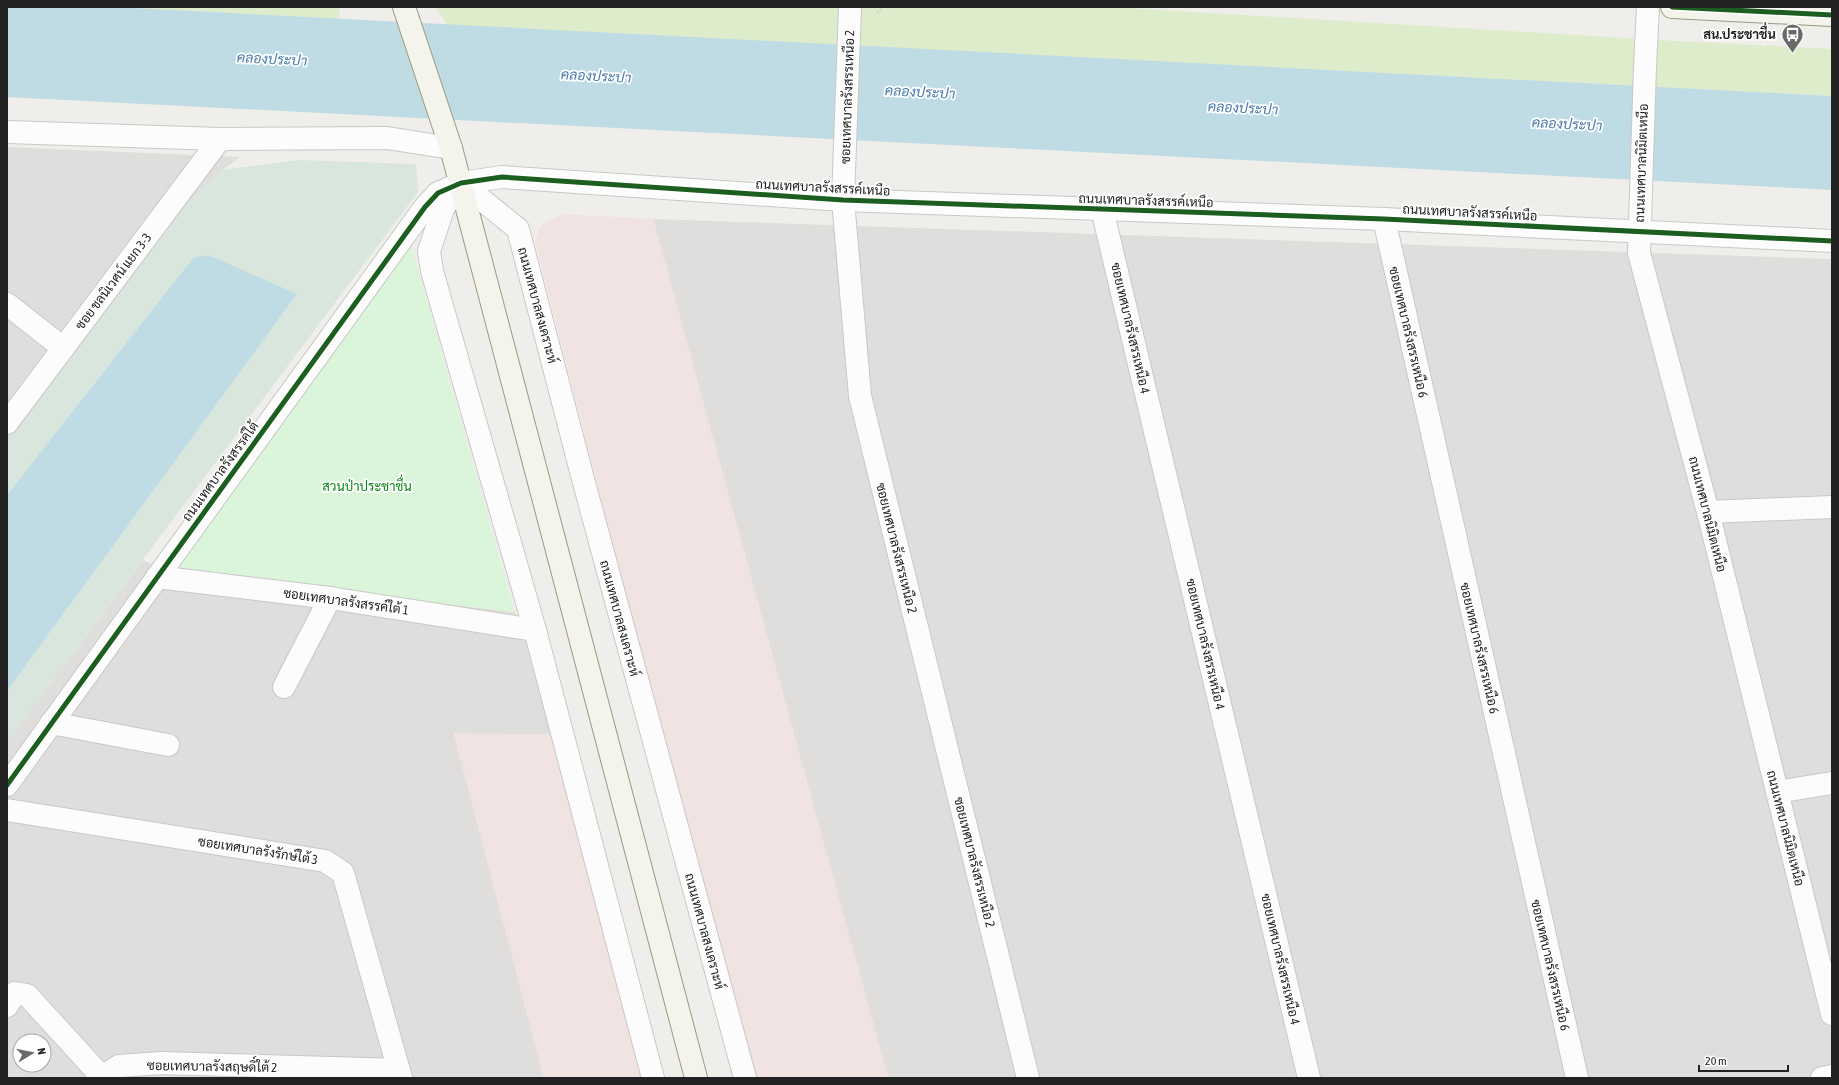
<svg xmlns="http://www.w3.org/2000/svg" width="1839" height="1085" font-family="'Asap Condensed',Sarabun,sans-serif">
<rect width="100%" height="100%" fill="#f0eeeb"/>
<g fill="#dfdedc" fill-rule="evenodd">
<path d="M7,147L240,157L222,170L171,219L7,437Z"/>
<path d="M653,219L1832,259V1078H888Z"/>
<path d="M143,560L171,572L515,612L561,735L454,734L544,1078H7V741ZM20,1041H44V1065H20Z"/>
</g>
<g fill="#f1e3e1">
<path d="M563,214L653,219L888,1078H755L632,621L535,240L542,224Z"/>
<path d="M454,733L561,735L644,1078H544Z"/>
</g>
<g fill="#ddeccb">
<path d="M114,7H339L340,19Z"/>
<path d="M435,7H1112L1676,41L1832,49V96L448,25Z"/>
</g>
<path fill="#d9e6de" d="M298,160L416,164L418,192L7,741V691L297,294L193,258L7,495V436L171,219L222,170Z"/>
<path fill="#daf5da" d="M411,245L515,612L171,572Z"/>
<g fill="#bfdbe3">
<path d="M7,7H114L1832,96V190L7,97Z"/>
<path d="M208,255L297,294L7,691V495L193,258Z"/>
</g>
<g fill="none" stroke-linecap="round" stroke-linejoin="round">
<defs>
<g id="street">
<path d="M850,7L843,200L860,396L1028,1078"/>
<path d="M1648,7L1645,67L1639,253L1708,512L1832,1014"/>
<path d="M7,132L220,139L387,138L451,148"/>
<path d="M461,183L518,229L583,479L745,1078"/>
<path d="M459,185L443,209L429,251L432,271L535,630L653,1078"/>
<path d="M1102,209L1309,1078"/>
<path d="M1384,219L1577,1078"/>
<path d="M7,304L63,348"/>
<path d="M7,423L220,139"/>
<path d="M1708,512L1832,507"/>
<path d="M157,577L330,598L535,630"/>
<path d="M284,687L330,598"/>
<path d="M51,723L168,745"/>
<path d="M7,785L425,207L438,193L461,183L502,177L843,200L1384,219L1832,241"/>
<path d="M1777,792L1832,783"/>
<path d="M7,810L325,861L343,873L401,1078"/>
<path d="M7,1006L15,993L27,995L102,1077"/>
<path d="M100,1078L119,1066L161,1063L399,1070"/>
<path d="M1822,1078L1832,1076"/>
</g>
<g id="secondary">
<path d="M404,7L451,148L696,1078"/>
<path d="M1672,7L1832,15"/>
</g>
</defs>
<use href="#street" stroke="#c9c8c7" stroke-width="24"/>
<use href="#secondary" stroke="#999a82" stroke-width="24"/>
<path stroke="#dccecd" stroke-width="2.5" stroke-dasharray="2 2" stroke-linecap="butt" d="M877,13L881,9"/>
<use href="#street" stroke="#fdfcfc" stroke-width="22"/>
<use href="#secondary" stroke="#f4f4ed" stroke-width="22"/>
<defs>
<g id="cycleway">
<path d="M1672,7L1832,15"/>
<path d="M7,785L425,207L438,193L461,183L502,177L843,200L1384,219L1832,241"/>
</g>
</defs>
<use href="#cycleway" stroke="#fff" stroke-width="8"/>
<use href="#cycleway" stroke="#1b5e20" stroke-width="5"/>
</g>
<defs>
<symbol id="bus-pin" viewBox="-11 -11 22 30"><path d="M0 17L-7.5 6A9.5 9.5 0 1 1 7.5 6Z" fill="#6a6968" stroke="#fff"/><path d="M-5-6H5V4H4V6H2V4H-2V6H-4V4H-5ZM-3.5-4V0h7V-4ZM-3.5 1.2v1.5H-2V1.2ZM2 1.2v1.5H3.5V1.2Z" fill="#fff"/></symbol>
</defs>
<g fill-rule="evenodd">
<use href="#bus-pin" x="1780" y="22" width="25" height="34"/>
</g>
<g text-anchor="middle" stroke-width="3.5" stroke-linejoin="round" paint-order="stroke">
<g font-size="13" font-weight="bold" fill="#222" stroke="#fff" text-anchor="end">
<text x="1776" y="39">สน.ประชาชื่น</text>
</g>
<g font-size="13" fill="#222" stroke="#fff">
<text transform="translate(847 97) rotate(-88)" y="5">ซอยเทศบาลรังสรรเหนือ 2</text>
<text transform="translate(1641 163) rotate(-88)" y="5">ถนนเทศบาลนิมิตเหนือ</text>
<text transform="translate(823 187) rotate(3)" y="5">ถนนเทศบาลรังสรรค์เหนือ</text>
<text transform="translate(1146 200) rotate(2)" y="5">ถนนเทศบาลรังสรรค์เหนือ</text>
<text transform="translate(1470 212) rotate(3)" y="5">ถนนเทศบาลรังสรรค์เหนือ</text>
<text transform="translate(113 281) rotate(-53)" y="5">ซอย ชลนิเวศน์ แยก 3-3</text>
<text transform="translate(538 305) rotate(75)" y="5">ถนนเทศบาลสงเคราะห์</text>
<text transform="translate(1131 328) rotate(77)" y="5">ซอยเทศบาลรังสรรเหนือ 4</text>
<text transform="translate(1409 332) rotate(77)" y="5">ซอยเทศบาลรังสรรเหนือ 6</text>
<text transform="translate(220 471) rotate(-54)" y="5">ถนนเทศบาลรังสรรค์ใต้</text>
<text transform="translate(1708 514) rotate(76)" y="5">ถนนเทศบาลนิมิตเหนือ</text>
<text transform="translate(897 548) rotate(76)" y="5">ซอยเทศบาลรังสรรเหนือ 2</text>
<text transform="translate(346 601) rotate(8)" y="5">ซอยเทศบาลรังสรรค์ใต้ 1</text>
<text transform="translate(620 618) rotate(75)" y="5">ถนนเทศบาลสงเคราะห์</text>
<text transform="translate(1206 644) rotate(77)" y="5">ซอยเทศบาลรังสรรเหนือ 4</text>
<text transform="translate(1480 648) rotate(77)" y="5">ซอยเทศบาลรังสรรเหนือ 6</text>
<text transform="translate(1786 828) rotate(76)" y="5">ถนนเทศบาลนิมิตเหนือ</text>
<text transform="translate(258 850) rotate(9)" y="5">ซอยเทศบาลรังรักษ์ใต้ 3</text>
<text transform="translate(975 862) rotate(76)" y="5">ซอยเทศบาลรังสรรเหนือ 2</text>
<text transform="translate(705 931) rotate(75)" y="5">ถนนเทศบาลสงเคราะห์</text>
<text transform="translate(1281 959) rotate(77)" y="5">ซอยเทศบาลรังสรรเหนือ 4</text>
<text transform="translate(1551 965) rotate(77)" y="5">ซอยเทศบาลรังสรรเหนือ 6</text>
<text transform="translate(212 1066) rotate(1)" y="5">ซอยเทศบาลรังสฤษดิ์ใต้ 2</text>
</g>
<g font-size="13" fill="#0c8416" stroke="#fff">
<text x="367" y="491">สวนป่าประชาชื่น</text>
</g>
<g font-size="14" font-style="italic" fill="#4a7aab" stroke="#fff">
<text transform="translate(272 59) rotate(3)" y="5">คลองประปา</text>
<text transform="translate(596 76) rotate(3)" y="5">คลองประปา</text>
<text transform="translate(920 92) rotate(3)" y="5">คลองประปา</text>
<text transform="translate(1243 108) rotate(3)" y="5">คลองประปา</text>
<text transform="translate(1567 124) rotate(3)" y="5">คลองประปา</text>
</g>
</g>
<rect width="1839" height="1085" fill="none" stroke="#222222" stroke-width="16"/>
<g transform="translate(32 1053) rotate(80)"><circle r="19" fill="#ffffff" stroke="#a7a7a7"/>
<path d="M0-3L7 15L0 10L-7 15Z" fill="#6a6968"/>
<text y="-6" font-size="11" font-weight="bold" text-anchor="middle" fill="#222222">N</text>
</g>
<path d="M1699 1065v6h89v-6" fill="none" stroke="#222222" stroke-width="2"/>
<text x="1705" y="1065" font-size="12" fill="#222222" stroke="#ffffff" stroke-width="3" paint-order="stroke">20 m</text>
</svg>
